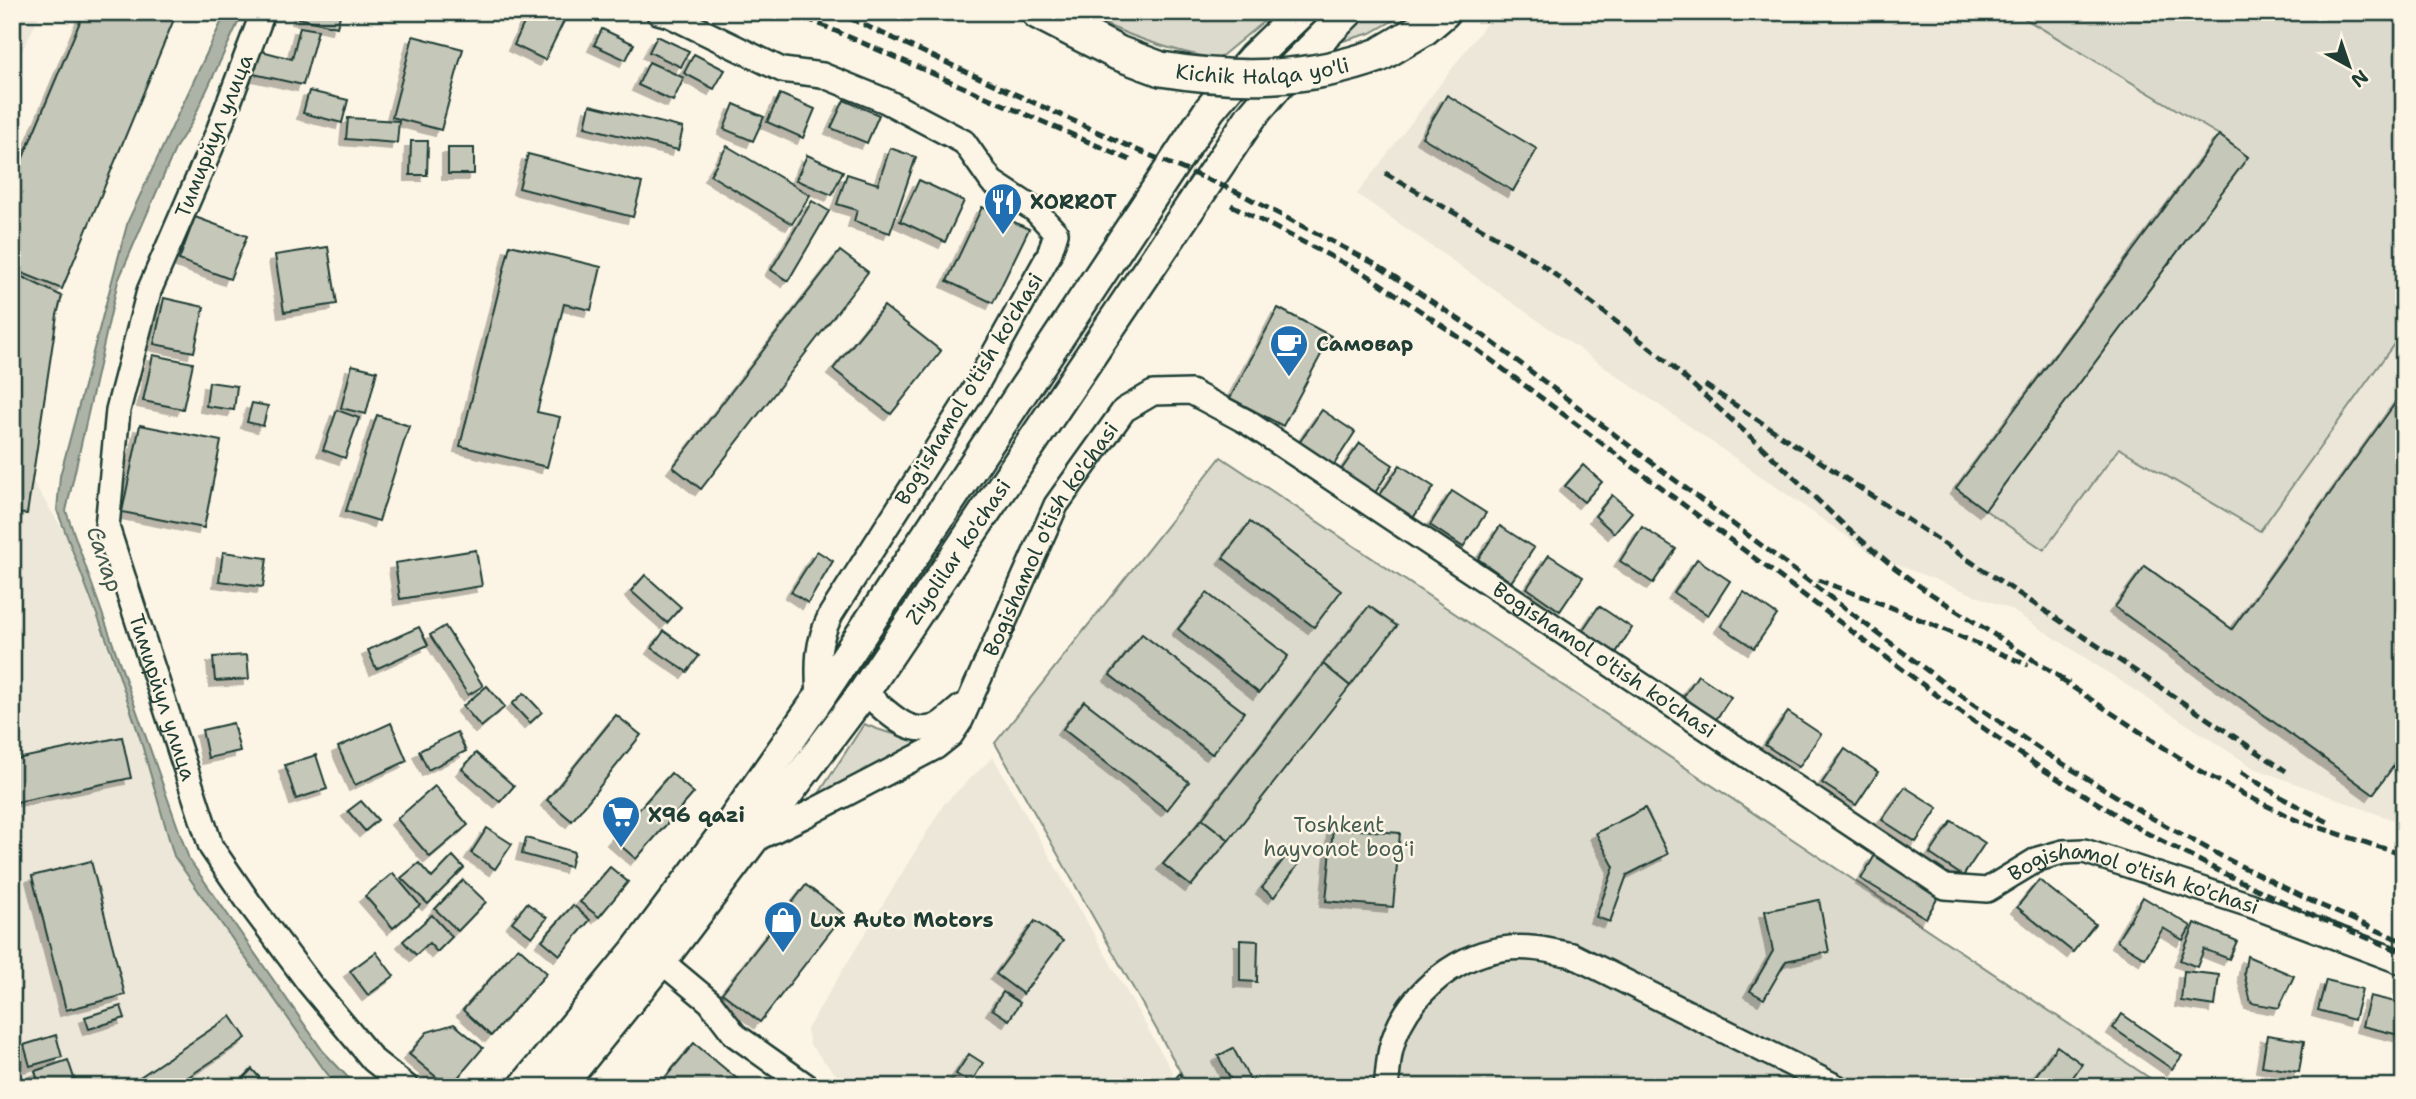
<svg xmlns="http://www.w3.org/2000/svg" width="2416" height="1099" font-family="'Shantell Sans',sans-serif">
<defs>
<filter id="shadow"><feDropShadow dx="-6" dy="6" stdDeviation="0" flood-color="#0004"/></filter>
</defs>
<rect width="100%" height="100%" fill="#fcf5e5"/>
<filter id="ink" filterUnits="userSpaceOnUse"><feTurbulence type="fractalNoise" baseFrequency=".0143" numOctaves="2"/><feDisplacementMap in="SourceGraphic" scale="14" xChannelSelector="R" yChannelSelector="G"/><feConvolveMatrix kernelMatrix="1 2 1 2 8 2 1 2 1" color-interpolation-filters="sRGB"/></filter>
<g filter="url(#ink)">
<g fill="#ece7d8">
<path d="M12,12H41L12,72Z"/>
<path d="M1495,12H2404V824L2254,768L2010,609L1875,556L1357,194Z"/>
<path d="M12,448L68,538L183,856L346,1087H12Z"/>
<path d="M993,757L1173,1073L1163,1087H855L838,1077L810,1045L807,1029L944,804Z"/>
</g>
<g fill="#dcdacc" stroke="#7e8c80" stroke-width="2">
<path d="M1080,12H1275L1218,59C1169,51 1124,35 1080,12Z"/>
<path d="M1371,12H1408L1371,33L1336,43Z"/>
<path d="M2014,12H2404V330L2260,531L2119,448L2044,550L1985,510L2248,157L2219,135Z"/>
<path d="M1221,457L2163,1087H1189L995,743Z"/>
<path d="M864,724C896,737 911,740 944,731L814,801Z"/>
</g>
<path fill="#aeb3a7" stroke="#758479" stroke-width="2" d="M226,12H243L191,124L176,147L118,281L66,511L189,859L323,1051L357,1087H338L325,1071L174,856L140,738L112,654L57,510L60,476L128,221Z"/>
<g fill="#c5c7b9" stroke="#1f3d34" stroke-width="2" filter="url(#shadow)">
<path d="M84,12H177L62,289L12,269V184Z"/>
<path d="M300,12H341L337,27L298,18Z"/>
<path d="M529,12H544L564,21L545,60L514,45Z"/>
<path d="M300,27L318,30L303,85L249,73L254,49L292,59Z"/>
<path d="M602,29L634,44L626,60L594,45Z"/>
<path d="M413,36L463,49L441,130L392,117Z"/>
<path d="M657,36L689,51L681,67L649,52Z"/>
<path d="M694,54L725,70L714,89L684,73Z"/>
<path d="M649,62L684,78L673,101L638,85Z"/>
<path d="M309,91L348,100L342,123L303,113Z"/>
<path d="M780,94L815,109L803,138L767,122Z"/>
<path d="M1447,95L1537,149L1513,191L1422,137Z"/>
<path d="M844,100L879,115L867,143L831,128Z"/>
<path d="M734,104L764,117L753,141L724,129Z"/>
<path d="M590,105L683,128L678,150L585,127Z"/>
<path d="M348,118L399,121L397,143L346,139Z"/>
<path d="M2219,135L2248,157L1985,510L1956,488Z"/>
<path d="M411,141H428L427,175H410Z"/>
<path d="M727,146L810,195L792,224L710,175Z"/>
<rect x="448" y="148" width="26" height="26"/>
<path d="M890,148L916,157L890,233L854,221L857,210L837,204L847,174L878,184Z"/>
<path d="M528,154L642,183L633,217L519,188Z"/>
<path d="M807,155L843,171L832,195L796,180Z"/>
<path d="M919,180L964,201L945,242L900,221Z"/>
<path d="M812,201L829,211L788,281L771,270Z"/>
<path d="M982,207L1029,229L993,303L947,281Z"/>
<path d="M195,217L247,236L230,279L179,260Z"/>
<path d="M510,245L601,267L591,310L564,304L537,412L560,417L547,467L460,446Z"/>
<path d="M328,247L337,304L284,312L275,255Z"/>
<path d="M840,251L868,272L701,489L673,467Z"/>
<path d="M12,272L62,296L57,315L27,514L12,513Z"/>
<path d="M164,298L204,307L194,352L154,344Z"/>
<path d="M884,306L941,351L891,414L833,369Z"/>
<path d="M1278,308L1331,336L1283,426L1230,398Z"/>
<path d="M153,355L193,363L183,409L143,401Z"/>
<path d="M352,365L377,371L366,414L341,408Z"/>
<path d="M209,382L237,386L234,410L206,406Z"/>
<path d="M2404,391V752L2373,794L2115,607L2145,566L2232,629Z"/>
<path d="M252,403L268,406L263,426L247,422Z"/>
<path d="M337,410L359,418L345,458L323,450Z"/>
<path d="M1322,410L1355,432L1333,466L1299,443Z"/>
<path d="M377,415L409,426L379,521L346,511Z"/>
<path d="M140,425L221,441L204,528L122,512Z"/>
<path d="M1360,443L1393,465L1371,499L1337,476Z"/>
<path d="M1400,465L1434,487L1411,521L1378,498Z"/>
<path d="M1583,465L1602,482L1584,502L1565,486Z"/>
<path d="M1452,491L1486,513L1463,547L1430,525Z"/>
<path d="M1612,495L1632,512L1614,533L1595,516Z"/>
<path d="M1250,522L1341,591L1314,627L1223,558Z"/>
<path d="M1500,526L1534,548L1511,582L1478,559Z"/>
<path d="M1642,527L1676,549L1653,583L1620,561Z"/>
<path d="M476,550L482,586L400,599L395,563Z"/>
<path d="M817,551L833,561L808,603L791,592Z"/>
<path d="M223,552L267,558L263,587L219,581Z"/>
<path d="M1549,555L1583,577L1560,611L1527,588Z"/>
<path d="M1697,559L1730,581L1708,615L1674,593Z"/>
<path d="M645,575L681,607L667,623L631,591Z"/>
<path d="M1744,592L1777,615L1754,648L1721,626Z"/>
<path d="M1207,593L1288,656L1259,693L1178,629Z"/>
<path d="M1369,606L1397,626L1350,686L1323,664Z"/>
<path d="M1599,606L1632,628L1610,662L1576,640Z"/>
<path d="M445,626L483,686L468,695L430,635Z"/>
<path d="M419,627L428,645L376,669L368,650Z"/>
<path d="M664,631L699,656L687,672L652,648Z"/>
<path d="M1142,634L1244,712L1212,754L1110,675Z"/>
<path d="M247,655L249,679L215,681L213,657Z"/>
<path d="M1323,664L1350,686L1229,840L1202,819Z"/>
<path d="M1698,675L1731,697L1715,721L1682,699Z"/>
<path d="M487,686L505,707L481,727L463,706Z"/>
<path d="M524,693L542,712L530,723L512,704Z"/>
<path d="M1084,701L1189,782L1167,810L1063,729Z"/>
<path d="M1788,712L1821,734L1799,767L1765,745Z"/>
<path d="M616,715L641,735L572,821L547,800Z"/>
<path d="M233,723L240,751L208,758L202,730Z"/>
<path d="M391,723L407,761L355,785L338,747Z"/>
<path d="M457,732L466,751L428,770L419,751Z"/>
<path d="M122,737L131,778L12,803V760Z"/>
<path d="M1845,749L1878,772L1856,805L1822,783Z"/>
<path d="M476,753L514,786L500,802L462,769Z"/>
<path d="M316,755L327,789L296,799L285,765Z"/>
<path d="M671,773L694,793L636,859L613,839Z"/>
<path d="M435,786L468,825L430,857L397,819Z"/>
<path d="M1905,787L1938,808L1916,842L1882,820Z"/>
<path d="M361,801L378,820L365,831L348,811Z"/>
<path d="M1645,808L1668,854L1627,875L1610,922L1596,917L1614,867L1596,833Z"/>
<path d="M1202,819L1229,840L1191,886L1163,864Z"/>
<path d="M1952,821L1985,843L1963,876L1930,854Z"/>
<path d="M487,828L512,844L495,869L471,853Z"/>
<path d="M1333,828L1400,833L1393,907L1326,901Z"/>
<path d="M526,838L574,852L570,867L522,854Z"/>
<path d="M1875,855L1940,894L1926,918L1861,879Z"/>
<path d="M453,856L464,868L428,904L401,878L419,863L432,878Z"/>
<path d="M1286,856L1298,865L1274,897L1262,888Z"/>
<path d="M91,861L125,995L66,1010L32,876Z"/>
<path d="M610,867L628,882L599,917L580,902Z"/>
<path d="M393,873L420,905L393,928L365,896Z"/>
<path d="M463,880L486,902L458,931L435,909Z"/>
<path d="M2039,880L2095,924L2073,952L2017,907Z"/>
<path d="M806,885L844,914L760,1022L722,993Z"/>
<path d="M2143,897L2191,926L2183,940L2163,928L2145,958L2117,941Z"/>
<path d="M1819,900L1829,952L1786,961L1764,999L1750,991L1773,951L1765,911Z"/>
<path d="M527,903L547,918L532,937L512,922Z"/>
<path d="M573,905L590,920L560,955L542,940Z"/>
<path d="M432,915L452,937L437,952L429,943L416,955L403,941Z"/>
<path d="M1035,921L1063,941L1023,994L996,974Z"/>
<path d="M2195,923L2237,941L2229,959L2204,949L2197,967L2180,960Z"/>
<path d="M1240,940L1258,941L1257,982L1240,981Z"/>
<path d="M518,947L547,973L491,1036L463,1010Z"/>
<path d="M376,952L394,976L368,995L350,971Z"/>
<path d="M2247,956L2294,976L2279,1008L2251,1003L2244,973Z"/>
<path d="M2184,971L2219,975L2215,1006L2181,1001Z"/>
<path d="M2326,980L2362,989L2354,1020L2318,1010Z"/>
<path d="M1003,992L1020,1003L1009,1020L992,1009Z"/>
<path d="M2370,996L2404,1004V1015L2399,1035L2362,1026Z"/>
<path d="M121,1006L125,1018L89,1029L85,1017Z"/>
<path d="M2122,1014L2182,1056L2172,1069L2113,1028Z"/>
<path d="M231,1016L246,1038L229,1050L173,1087H125Z"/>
<path d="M454,1024L483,1048L450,1087H448L409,1054L427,1032Z"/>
<path d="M56,1035L62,1057L30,1066L24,1045Z"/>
<path d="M2267,1035L2304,1041L2299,1072L2262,1066Z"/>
<path d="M694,1043L747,1087H647L653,1077L665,1078Z"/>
<path d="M2057,1046L2082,1064L2066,1087H2041L2032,1081Z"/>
<path d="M1233,1048L1254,1087H1235L1218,1056Z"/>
<path d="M969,1054L983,1063L971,1083L956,1074Z"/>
<path d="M68,1060L77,1087H40L35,1071Z"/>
<path d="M252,1069L266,1085L264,1087H235Z"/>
<path d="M1180,1073L1186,1087H1168Z"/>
</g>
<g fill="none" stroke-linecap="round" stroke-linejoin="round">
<defs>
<g id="minor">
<path id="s1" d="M263,12L217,134L149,291L118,410L107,527L211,847L250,904L309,983L373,1060L407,1087"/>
<path d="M658,12L669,15L782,70L822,75L886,101L964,142L992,182L1035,210L1056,233L1049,255L972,393L831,614C816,644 817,665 819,698"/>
<path d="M864,692C885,709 906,736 934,727C943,724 953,713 961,707"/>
<path id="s2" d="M754,840L802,817L936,747L951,735L961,720L1056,505L1124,410L1153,393L1191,392L1247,422L1945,887L1987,890L2038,859L2063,852L2084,851L2250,905L2404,963"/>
<path d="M661,961L710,1002L735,1035L808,1087"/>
<path d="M1386,1087C1388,1075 1388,1061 1391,1049C1403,999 1451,957 1502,949C1526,945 1548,950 1572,955L1837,1087"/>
</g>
<g id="major">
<path d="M524,1087L635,952L723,835L819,698L1210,109L1253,58L1301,12"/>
<path id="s3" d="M559,1087L661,961L864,692L1251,117L1292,68L1348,12"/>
</g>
<g id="highway">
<path d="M1038,12L1118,53L1161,69"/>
<path d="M1379,55L1423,29L1443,12"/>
</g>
</defs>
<use href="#minor" stroke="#1f3d34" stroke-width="28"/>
<use href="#major" stroke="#1f3d34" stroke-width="35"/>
<use href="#highway" stroke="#1f3d34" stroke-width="38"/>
<use href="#minor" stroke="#fcf5e5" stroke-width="23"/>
<use href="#major" stroke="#fcf5e5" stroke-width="30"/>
<use href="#highway" stroke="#fcf5e5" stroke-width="33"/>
<g stroke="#1f3d34" stroke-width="5" stroke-dasharray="10 5" stroke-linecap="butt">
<path d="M792,12L1130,160"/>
<path d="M836,12L1135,149L1237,192L1375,264L1484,336L1953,690L2047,754L2150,817L2223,857L2311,901L2404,942"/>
<path d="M1385,173L1536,260L1658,354L1762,447L1848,529L1895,568L1925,590L2069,683"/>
<path d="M1231,205L1369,276L1475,348L1946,702L2042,769L2143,831L2219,871L2307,913L2404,953"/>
<path d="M1705,385L2286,771"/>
<path d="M1818,580L1888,606L2028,665"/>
<path d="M2060,679L2198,770L2245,795L2296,820L2404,855"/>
<path d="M2241,772L2284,799L2332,824"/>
</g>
<defs>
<g id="highway-bridge">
<path id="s4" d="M1161,69C1235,81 1308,81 1379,55"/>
</g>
</defs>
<use href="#highway-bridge" stroke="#1f3d34" stroke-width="38" stroke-linecap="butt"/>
<use href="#highway-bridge" stroke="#fcf5e5" stroke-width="33"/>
</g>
</g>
<defs>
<symbol id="restaurant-pin" viewBox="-11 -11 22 30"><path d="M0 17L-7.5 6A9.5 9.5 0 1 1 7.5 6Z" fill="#1f6fb2" stroke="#fcf5e5"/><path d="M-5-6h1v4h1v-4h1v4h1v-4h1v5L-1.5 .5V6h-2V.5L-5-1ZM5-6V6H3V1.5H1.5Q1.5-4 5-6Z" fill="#fff"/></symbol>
<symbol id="cafe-pin" viewBox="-11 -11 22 30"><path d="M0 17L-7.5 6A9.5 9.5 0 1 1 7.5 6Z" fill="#1f6fb2" stroke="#fcf5e5"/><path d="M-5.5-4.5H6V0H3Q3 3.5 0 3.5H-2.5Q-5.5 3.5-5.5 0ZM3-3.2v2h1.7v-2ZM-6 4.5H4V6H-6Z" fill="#fff"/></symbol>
<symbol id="supermarket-pin" viewBox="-11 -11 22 30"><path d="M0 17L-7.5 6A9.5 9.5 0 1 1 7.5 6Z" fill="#1f6fb2" stroke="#fcf5e5"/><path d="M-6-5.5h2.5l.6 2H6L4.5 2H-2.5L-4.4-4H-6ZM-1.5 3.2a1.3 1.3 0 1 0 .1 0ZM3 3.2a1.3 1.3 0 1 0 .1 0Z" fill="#fff"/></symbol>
<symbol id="shop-pin" viewBox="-11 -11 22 30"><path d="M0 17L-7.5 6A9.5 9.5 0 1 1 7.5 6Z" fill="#1f6fb2" stroke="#fcf5e5"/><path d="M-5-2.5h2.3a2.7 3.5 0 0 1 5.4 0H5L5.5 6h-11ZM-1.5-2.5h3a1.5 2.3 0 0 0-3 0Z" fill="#fff"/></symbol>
</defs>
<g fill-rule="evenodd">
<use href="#restaurant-pin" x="981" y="180" width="44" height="60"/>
<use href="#cafe-pin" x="1267" y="322" width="44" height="60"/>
<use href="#supermarket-pin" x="599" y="793" width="44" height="60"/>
<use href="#shop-pin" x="761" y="898" width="44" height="60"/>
</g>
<g text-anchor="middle" stroke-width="5" stroke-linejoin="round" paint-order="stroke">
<g font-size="21" fill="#1f3d34" stroke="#fcf5e5">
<text dy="7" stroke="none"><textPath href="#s4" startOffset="102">Kichik Halqa yo'li</textPath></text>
<text transform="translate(214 136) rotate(-68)" y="7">Тимирйул улица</text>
<text transform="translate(969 389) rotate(-59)" y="7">Bog'ishamol o'tish ko'chasi</text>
<text dy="7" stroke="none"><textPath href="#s2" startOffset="444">Bogishamol o'tish ko'chasi</textPath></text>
<text dy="7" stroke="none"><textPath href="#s3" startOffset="668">Ziyolilar ko'chasi</textPath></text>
<text dy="7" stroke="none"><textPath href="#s2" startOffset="1158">Bogishamol o'tish ko'chasi</textPath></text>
<text dy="7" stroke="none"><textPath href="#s1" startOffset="721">Тимирйул улица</textPath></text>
<text dy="7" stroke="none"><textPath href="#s2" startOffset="1768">Bogishamol o'tish ko'chasi</textPath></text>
</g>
<g font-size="21" font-weight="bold" fill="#1f3d34" stroke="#fcf5e5" text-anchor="start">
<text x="1030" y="209">XORROT</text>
<text x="1316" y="351">Самовар</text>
<text x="648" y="822">X96 qazi</text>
<text x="810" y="927">Lux Auto Motors</text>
</g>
<g font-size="21" fill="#455c52" stroke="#fcf5e5">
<text x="1339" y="832">Toshkent<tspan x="1339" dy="24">hayvonot bogʻi</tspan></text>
</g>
<g font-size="23" font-style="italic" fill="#435a51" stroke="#fcf5e5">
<text transform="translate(105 559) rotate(71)" y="8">Салар</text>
</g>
</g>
<rect width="2416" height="1099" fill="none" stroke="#fcf5e5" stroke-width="42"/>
<rect x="21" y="21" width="2374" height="1057" fill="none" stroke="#1f3d34" stroke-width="2.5" filter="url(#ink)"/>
<g transform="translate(2349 66) rotate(140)" stroke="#fcf5e5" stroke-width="5" paint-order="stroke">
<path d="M0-5L12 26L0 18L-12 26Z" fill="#1f3d34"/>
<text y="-10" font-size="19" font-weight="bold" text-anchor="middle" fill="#1f3d34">N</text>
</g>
</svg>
